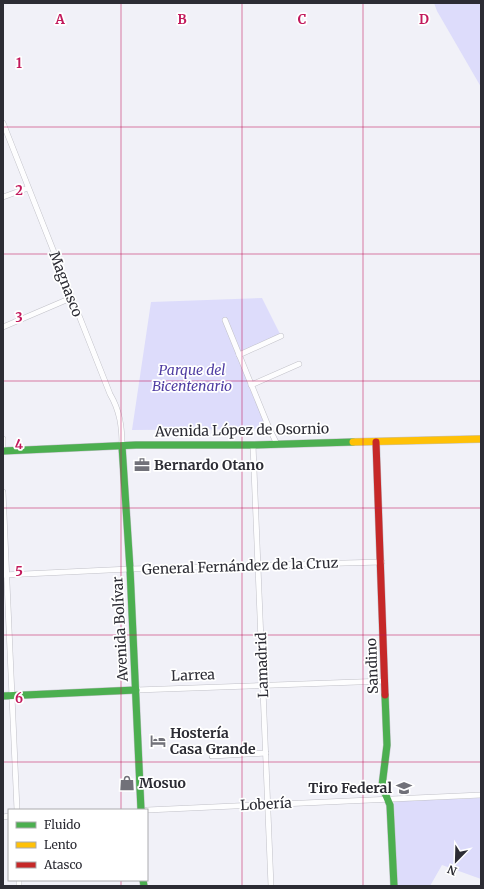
<svg xmlns="http://www.w3.org/2000/svg" width="484" height="889" font-family="Merriweather,serif">
<rect width="100%" height="100%" fill="#f1f1f8"/>
<g fill="#dddcfb">
<path d="M434,3H481V87L437,11Z"/>
<path d="M262,298L281,336L239,355L266,429L132,430L151,302Z"/>
<path d="M481,798V879L442,865L430,886H396L394,801Z"/>
</g>
<g fill="none" stroke-linecap="round" stroke-linejoin="round">
<defs>
<g id="street">
<path d="M3,123L110,394C120,411 122,427 122,446"/>
<path d="M3,197L28,188"/>
<path d="M225,320L269,428L277,444"/>
<path d="M3,327L71,298"/>
<path d="M239,355L281,336"/>
<path d="M251,385L299,364"/>
<path d="M3,439V446"/>
<path d="M253,445L271,886"/>
<path d="M3,492L17,810"/>
<path d="M3,575L130,569L382,562"/>
<path d="M136,690L385,681"/>
<path d="M212,756L266,753"/>
<path d="M147,810L481,795"/>
<path d="M3,817L9,816"/>
<path d="M19,880V886"/>
</g>
<g id="fast">
<path d="M122,446L130,569L141,810"/>
<path d="M3,451L136,445H253L353,442"/>
<path d="M385,695L387,745L382,786L390,805L394,886"/>
<path d="M3,696L136,690"/>
<path d="M143,880L144,886"/>
</g>
<path id="slow" d="M353,442L481,439"/>
<path id="jam" d="M376,442L385,695"/>
</defs>
<use href="#street" stroke="#c1c1c8" stroke-width="6"/>
<use href="#fast" stroke="#c1c1c8" stroke-width="8"/>
<use href="#slow" stroke="#c1c1c8" stroke-width="8"/>
<use href="#jam" stroke="#c1c1c8" stroke-width="8"/>
<use href="#street" stroke="#fdfdfe" stroke-width="5"/>
<use href="#fast" stroke="#4caf50" stroke-width="7"/>
<use href="#slow" stroke="#ffc107" stroke-width="7"/>
<use href="#jam" stroke="#c62828" stroke-width="7"/>
</g>
<path fill="none" stroke="#c2185b" stroke-width="1" stroke-opacity="0.55" d="M121,3V810M242,3V886M363,3V886M3,127H481M3,254H481M3,381H481M3,508H481M3,635H481M3,762H481M121,880V886"/>
<defs>
<symbol id="office-bare" viewBox="-9 -9 18 18"><path d="M-6-3h4V-5.5h4V-3h4V5H-6ZM-1-4.5V-3h2v-1.5ZM-6 0V1H6V0Z" fill="#717179" stroke="#fff" stroke-width="2.5" paint-order="stroke"/></symbol>
<symbol id="hotel-bare" viewBox="-9 -9 18 18"><path d="M-6-4.5h1.5V1H6V5H4.5V3h-9V5H-6ZM-4 0a1.8 1.8 0 1 1 3.6 0ZM.5 0V-2.5h3Q6-2.5 6 0Z" fill="#717179" stroke="#fff" stroke-width="2.5" paint-order="stroke"/></symbol>
<symbol id="shop-bare" viewBox="-9 -9 18 18"><path d="M-5-2.5h2.3a2.7 3.5 0 0 1 5.4 0H5L5.5 6h-11ZM-1.5-2.5h3a1.5 2.3 0 0 0-3 0Z" fill="#717179" stroke="#fff" stroke-width="2.5" paint-order="stroke"/></symbol>
<symbol id="school-bare" viewBox="-9 -9 18 18"><path d="M0-5L7-2L0 1L-7-2ZM-4 1L0 2.5L4 1V4Q0 6-4 4Z" fill="#717179" stroke="#fff" stroke-width="2.5" paint-order="stroke"/></symbol>
</defs>
<g fill-rule="evenodd">
<use href="#office-bare" x="131" y="454" width="22" height="22"/>
<use href="#hotel-bare" x="147" y="730" width="22" height="22"/>
<use href="#shop-bare" x="116" y="772" width="22" height="22"/>
<use href="#school-bare" x="393" y="777" width="22" height="22"/>
</g>
<g text-anchor="middle" stroke-width="3.5" stroke-linejoin="round" paint-order="stroke">
<g font-size="14" fill="#2c2c34" stroke="#fff">
<text transform="translate(66 284) rotate(69)" y="5">Magnasco</text>
<text transform="translate(242 430) rotate(-1)" y="5">Avenida López de Osornio</text>
<text transform="translate(240 566) rotate(-2)" y="5">General Fernández de la Cruz</text>
<text transform="translate(120 629) rotate(-93)" y="5">Avenida Bolívar</text>
<text transform="translate(262 665) rotate(-92)" y="5">Lamadrid</text>
<text transform="translate(372 666) rotate(-92)" y="5">Sandino</text>
<text transform="translate(193 675) rotate(-2)" y="5">Larrea</text>
<text transform="translate(266 804) rotate(-3)" y="5">Lobería</text>
</g>
<g font-size="14" font-style="italic" fill="#503ea3" stroke="#fff">
<text x="192" y="375">Parque del<tspan x="192" dy="16">Bicentenario</tspan></text>
</g>
<g font-size="14" font-weight="bold" fill="#2c2c34" stroke="#fff" text-anchor="start">
<text x="154" y="470">Bernardo Otano</text>
<text x="170" y="738">Hostería<tspan x="170" dy="16">Casa Grande</tspan></text>
<text x="139" y="788">Mosuo</text>
<text x="392" y="793" text-anchor="end">Tiro Federal</text>
</g>
</g>
<g font-size="13" text-anchor="middle" font-weight="bold" fill="#c2185b" stroke="#fff" stroke-width="3.5" stroke-linejoin="round" paint-order="stroke">
<text x="60" y="24">A</text>
<text x="182" y="24">B</text>
<text x="302" y="24">C</text>
<text x="424" y="24">D</text>
<text x="19" y="68">1</text>
<text x="19" y="195">2</text>
<text x="19" y="322">3</text>
<text x="19" y="449">4</text>
<text x="19" y="576">5</text>
<text x="19" y="703">6</text>
</g>
<rect width="484" height="889" fill="none" stroke="#2c2c34" stroke-width="8"/>
<rect x="8" y="809" width="140" height="72" fill="#ffffff" stroke="#ababae"/>
<rect x="16" y="822" width="20" height="6" fill="#4caf50" stroke="#ababae"/>
<text x="44" y="829" font-size="12" fill="#2c2c34">Fluido</text>
<rect x="16" y="842" width="20" height="6" fill="#ffc107" stroke="#ababae"/>
<text x="44" y="849" font-size="12" fill="#2c2c34">Lento</text>
<rect x="16" y="862" width="20" height="6" fill="#c62828" stroke="#ababae"/>
<text x="44" y="869" font-size="12" fill="#2c2c34">Atasco</text>
<g transform="translate(456 861) rotate(203)" stroke="#ffffff" stroke-width="3" paint-order="stroke">
<path d="M0-3L7 15L0 10L-7 15Z" fill="#2c2c34"/>
<text y="-6" font-size="11" font-weight="bold" text-anchor="middle" fill="#2c2c34">N</text>
</g>
</svg>
